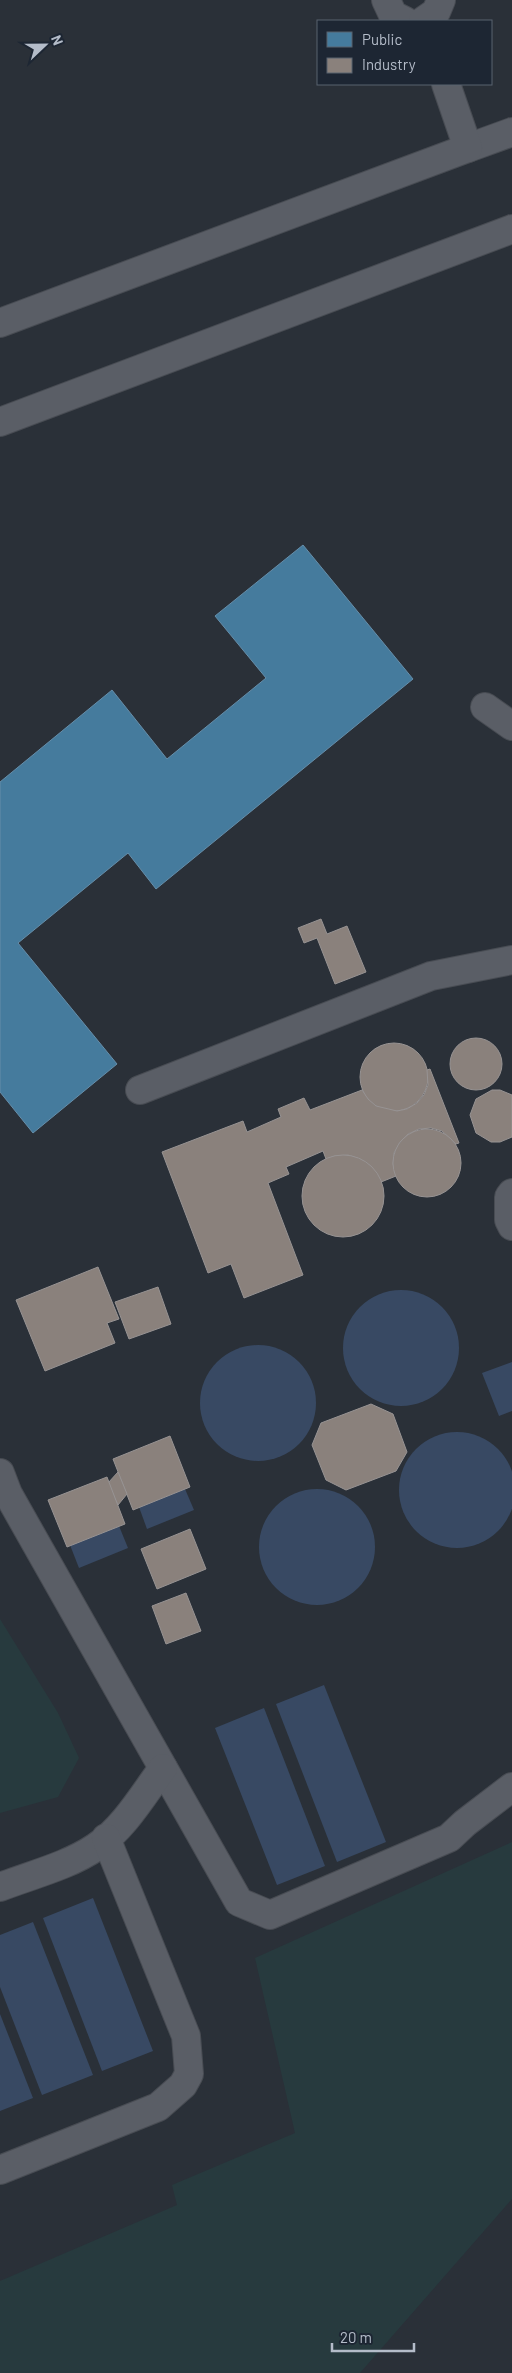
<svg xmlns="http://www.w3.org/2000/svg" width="512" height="2373" font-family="Barlow,sans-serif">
<rect width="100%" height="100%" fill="#2a3038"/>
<g fill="#273a3e">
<path d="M0,1619L58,1713L79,1758L58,1797L0,1813Z"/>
<path d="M512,1842V2199L360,2373H0V2281L177,2205L172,2185L295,2133L255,1958Z"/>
</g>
<g fill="#384963">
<circle cx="401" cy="1348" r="58"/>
<circle cx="258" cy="1403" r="58"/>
<path d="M512,1362V1411L499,1416L482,1373Z"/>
<circle cx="457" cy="1490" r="58"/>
<circle cx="317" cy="1547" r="58"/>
<path d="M185,1489L194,1510L147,1529L139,1507Z"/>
<path d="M119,1526L128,1548L79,1568L70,1545Z"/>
<path d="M324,1685L386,1842L337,1862L276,1704Z"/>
<path d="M264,1708L325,1866L277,1885L215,1728Z"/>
<path d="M93,1898L153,2051L102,2071L43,1918Z"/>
<path d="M33,1922L93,2075L42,2095L0,1987V1935Z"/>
<path d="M0,2014L33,2098L0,2111Z"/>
</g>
<path fill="#457b9d" stroke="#668eaa" d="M303,545L413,679L156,889L128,853L18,943L117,1064L33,1133L0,1092V782L112,690L167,759L266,678L215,616Z"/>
<g fill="#8a817c" stroke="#979393">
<path d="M321,919L327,934L347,926L366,972L335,984L317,938L304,943L298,928Z"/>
<circle cx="476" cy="1064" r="26"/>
<circle cx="394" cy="1077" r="34"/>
<path d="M430,1069L459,1143L456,1144L442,1131L431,1128L419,1129L408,1134L400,1142L394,1153L393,1164L396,1176L381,1182L371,1166L360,1159L348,1155L335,1156L326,1159L323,1151L286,1167L289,1174L268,1183L303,1275L244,1298L231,1264L208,1273L162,1152L243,1121L247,1132L281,1117L278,1109L304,1098L310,1110L362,1090L368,1099L376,1106L397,1111L407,1109L417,1103L424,1095L428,1085L427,1070Z"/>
<path d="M492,1090H500L512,1095V1137L500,1142H491L476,1133L470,1115L476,1099Z"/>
<circle cx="427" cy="1163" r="34"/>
<circle cx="343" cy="1196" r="41"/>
<path d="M98,1267L119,1319L107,1323L115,1343L45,1371L16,1300Z"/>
<path d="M158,1287L171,1324L129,1339L115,1302Z"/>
<path d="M371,1404L393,1414L407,1452L396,1471L346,1490L326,1480L312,1445L321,1423Z"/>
<path d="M170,1436L190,1487L133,1510L113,1459Z"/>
<path d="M118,1472L127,1494L118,1505L108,1483Z"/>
<path d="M107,1477L125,1524L67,1547L48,1500Z"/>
<path d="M190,1529L206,1569L157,1589L141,1549Z"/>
<path d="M186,1593L201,1631L166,1644L152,1606Z"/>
</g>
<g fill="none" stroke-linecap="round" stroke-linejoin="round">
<defs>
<g id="minor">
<path d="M386,0L393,15L405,21"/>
<path d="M423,21L436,12L441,0"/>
<path d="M468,148L512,132"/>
<path d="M0,323L468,148L446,84"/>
<path d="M0,422L512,229"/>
<path d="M485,707L512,726"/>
<path d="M140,1090L431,976L512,960"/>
<path d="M512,1193L509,1197V1220L512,1226"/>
<path d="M0,1473L8,1494L239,1902L270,1915L449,1838L465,1823L512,1787"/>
<path d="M0,1887C31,1875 68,1866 96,1847C124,1828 143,1795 163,1768"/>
<path d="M0,2170L158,2107L183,2085L189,2074L186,2036L106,1838"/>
</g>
</defs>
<use href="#minor" stroke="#484c53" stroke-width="30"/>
<use href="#minor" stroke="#5a5e66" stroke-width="28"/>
</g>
<rect x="317" y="20" width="175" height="65" fill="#1d2633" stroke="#59626f"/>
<rect x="327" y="32" width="25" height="15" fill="#457b9d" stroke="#59626f"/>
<text x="362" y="45" font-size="15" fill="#b4bcc9">Public</text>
<rect x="327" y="58" width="25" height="15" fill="#8a817c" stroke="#59626f"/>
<text x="362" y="70" font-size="15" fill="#b4bcc9">Industry</text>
<g transform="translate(45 45) rotate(68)" stroke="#1d2633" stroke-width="4" paint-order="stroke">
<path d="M0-4L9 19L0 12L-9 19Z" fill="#b4bcc9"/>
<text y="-8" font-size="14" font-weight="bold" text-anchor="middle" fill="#b4bcc9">N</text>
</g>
<path d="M332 2343v8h82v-8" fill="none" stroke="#b4bcc9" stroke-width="2.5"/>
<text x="340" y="2343" font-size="15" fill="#b4bcc9" stroke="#1d2633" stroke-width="4" paint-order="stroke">20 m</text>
</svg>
